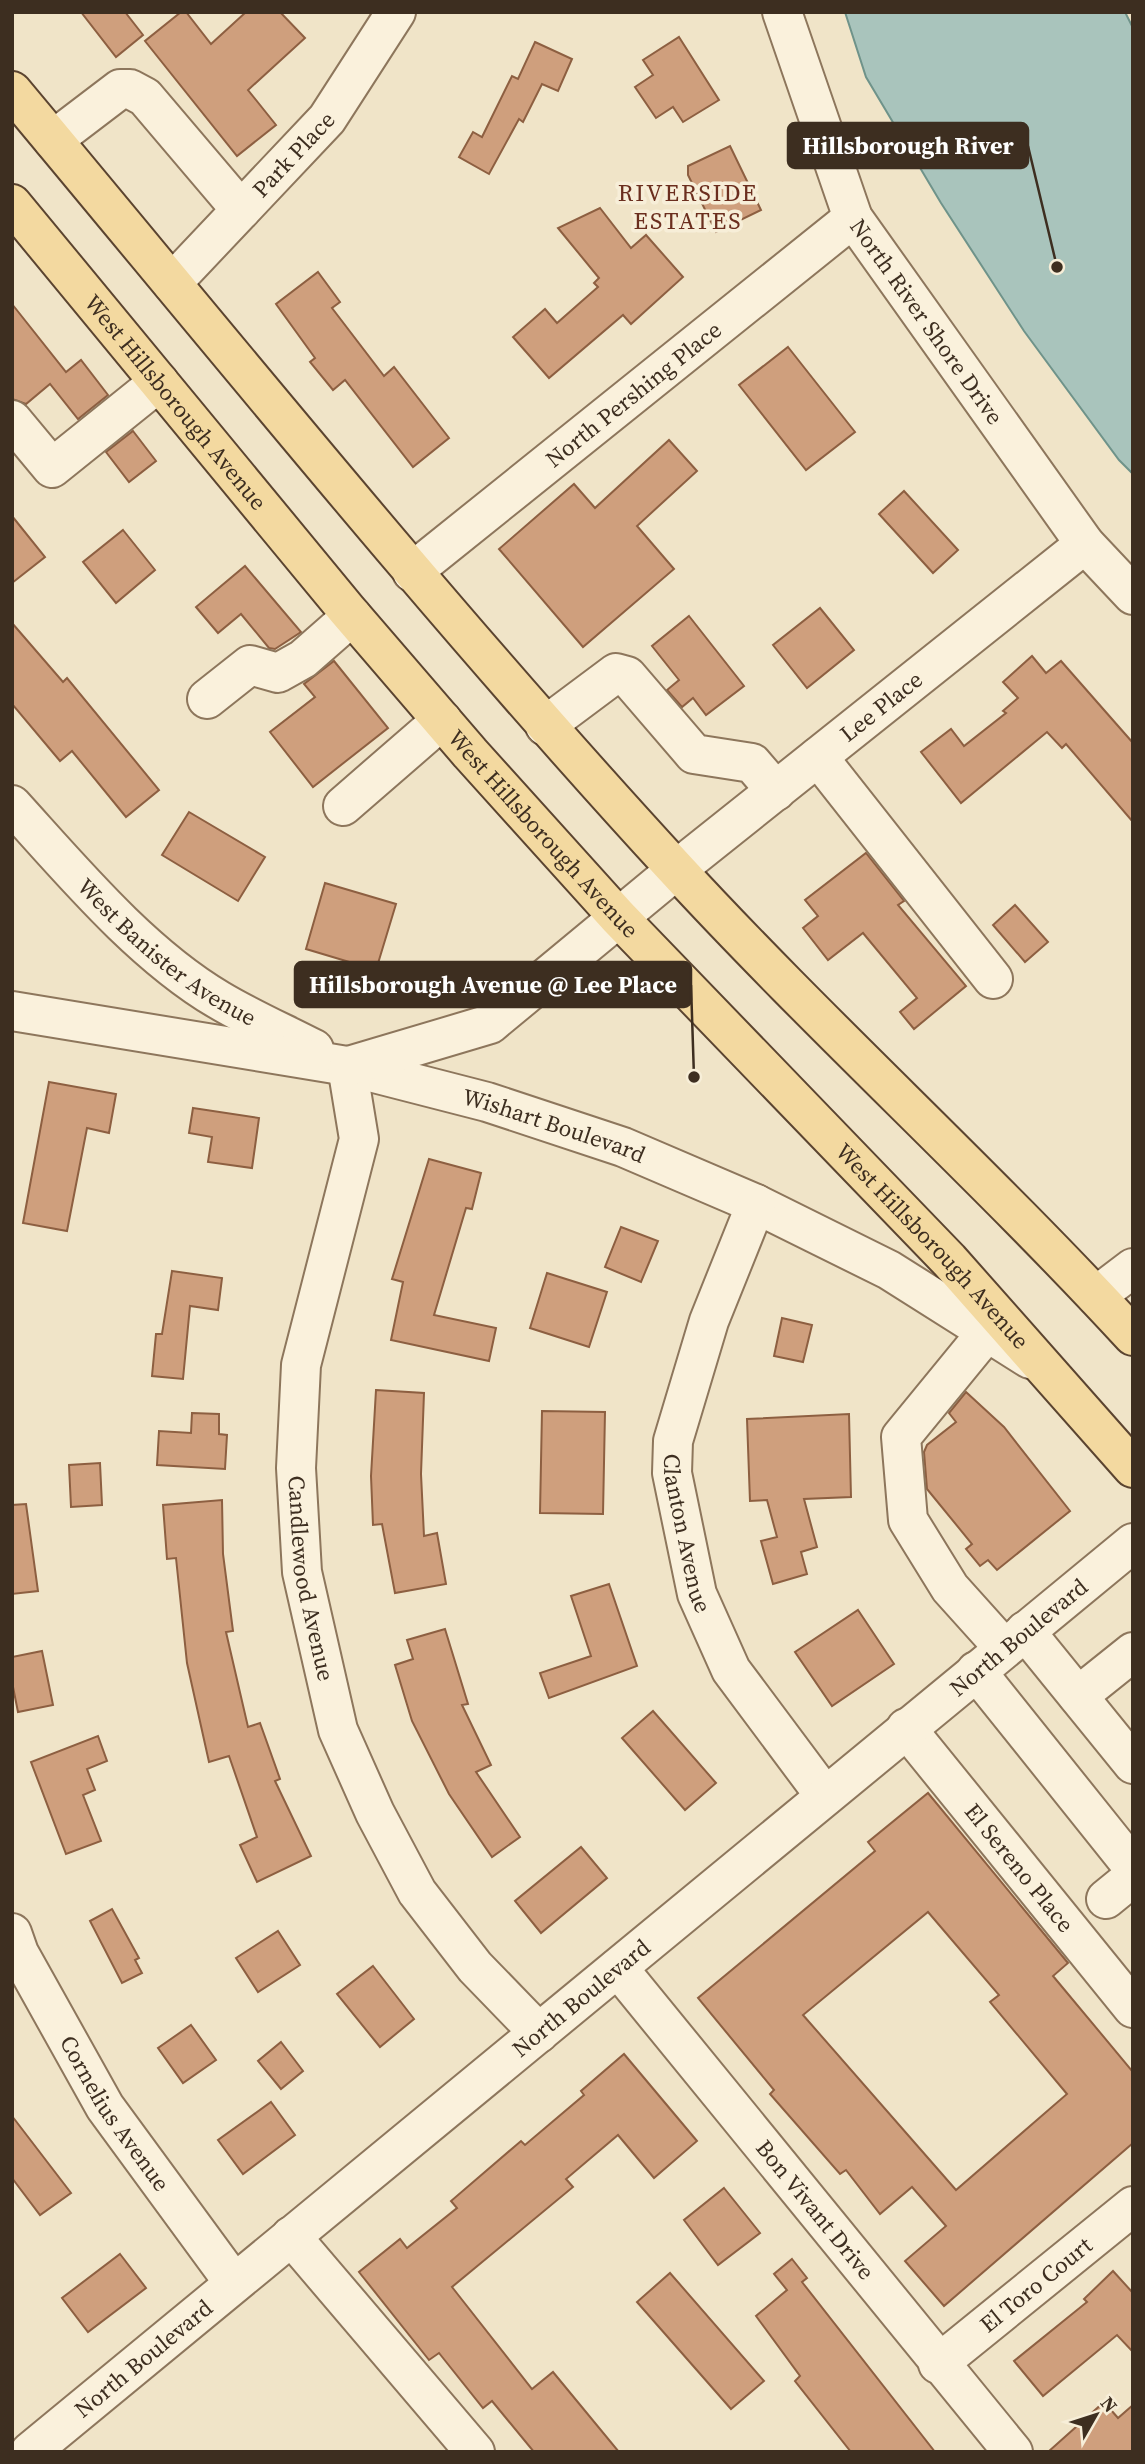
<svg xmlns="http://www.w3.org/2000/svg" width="1145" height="2464" font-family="'Source Serif 4',serif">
<rect width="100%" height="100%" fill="#f0e4c8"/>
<path fill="#a9c4bc" stroke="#6f938a" stroke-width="2" d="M845,12H1125L1133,28V474L1119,460L1024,331L941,203L866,77Z"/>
<g fill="#cf9f7d" stroke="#8d5f41" stroke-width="2" fill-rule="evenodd">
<path d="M81,12H125L143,35L116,57Z"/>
<path d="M181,12H186L211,44L246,12H280L305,38L248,90L276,125L237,156L145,41Z"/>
<path d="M679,37L719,100L683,122L673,107L656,118L635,87L653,75L643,60Z"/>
<path d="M535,42L572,59L558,91L542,84L523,122L519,119L489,174L459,157L473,132L482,137L512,76L518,79Z"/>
<path d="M730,146L761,210L716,232L688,175V166Z"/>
<path d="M600,208L631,248L646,235L683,277L631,324L623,315L549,378L513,337L545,309L557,323L598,287L594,283L599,278L558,228Z"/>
<path d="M318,272L340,302L332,308L384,376L394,367L449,438L413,467L345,380L333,390L310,362L315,358L276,304Z"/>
<path d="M12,304L66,372L81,360L108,395L78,419L50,384L26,404L12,399Z"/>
<path d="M788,347L855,432L806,470L739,385Z"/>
<path d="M133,431L156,461L129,482L106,452Z"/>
<path d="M669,440L697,471L637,526L674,569L583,647L499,549L574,484L595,508Z"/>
<path d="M904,491L958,550L933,573L879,514Z"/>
<path d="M12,516L45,557L12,583Z"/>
<path d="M123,530L155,570L116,603L83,562Z"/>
<path d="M245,566L301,632L275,649L269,648L241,614L218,633L196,607Z"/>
<path d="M820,608L854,650L807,688L773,645Z"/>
<path d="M689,616L744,686L706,715L693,698L682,707L667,690L679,680L652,646Z"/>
<path d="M12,623L63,682L67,678L159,790L126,817L72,751L60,761L12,704Z"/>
<path d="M1032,656L1046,673L1061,661L1133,743V822L1066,744L1062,748L1047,732L961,803L921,752L951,729L964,746L1006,713L1003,711L1018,698L1003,682Z"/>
<path d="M334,661L388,728L313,787L270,732L315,697L304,684Z"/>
<path d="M189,812L265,857L238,901L162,855Z"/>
<path d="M866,853L904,901L898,905L966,986L914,1029L900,1012L917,998L863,933L828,960L803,928L818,916L805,900Z"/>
<path d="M325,883L396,904L376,970L306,949Z"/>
<path d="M1015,905L1048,942L1025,962L993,925Z"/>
<path d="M49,1082L116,1094L109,1133L87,1128L67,1231L23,1223Z"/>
<path d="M193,1108L259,1118L252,1168L208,1162L212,1137L189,1133Z"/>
<path d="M429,1159L481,1173L472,1209L466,1208L434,1315L496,1328L489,1361L391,1340L403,1282L392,1279Z"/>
<path d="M621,1227L658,1241L641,1282L605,1267Z"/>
<path d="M172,1271L222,1278L218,1310L190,1306L183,1379L152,1376L156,1334H162Z"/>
<path d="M547,1273L607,1292L589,1347L530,1328Z"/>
<path d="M782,1318L812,1325L803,1362L774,1356Z"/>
<path d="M376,1390L424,1393L421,1474L424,1536L437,1533L446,1584L395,1593L382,1524L373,1525L371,1476Z"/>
<path d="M966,1392L1004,1427L1070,1511L997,1570L988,1560L980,1566L966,1549L972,1544L927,1489L924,1452L927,1445L956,1422L949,1413Z"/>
<path d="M542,1411L605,1412L603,1514L540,1513Z"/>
<path d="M192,1413L219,1414V1434L227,1435L225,1469L157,1465L159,1431L191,1433Z"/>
<path d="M849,1414L851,1497L804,1499L817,1547L801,1552L807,1574L773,1584L761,1541L777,1537L767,1500L750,1501L747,1419Z"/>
<path d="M100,1463L102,1505L71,1507L69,1465Z"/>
<path d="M222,1500L223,1554L233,1631L226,1632L248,1727L260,1723L280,1779L275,1781L311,1856L257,1882L240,1845L257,1837L229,1756L209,1762L187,1663L176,1558L167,1559L163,1505Z"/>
<path d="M26,1504L38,1591L12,1594V1505Z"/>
<path d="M609,1584L637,1666L549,1698L540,1673L591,1656L571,1596Z"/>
<path d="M858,1610L894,1664L832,1706L795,1652Z"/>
<path d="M445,1629L468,1704L462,1705L491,1765L476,1772L520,1837L492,1857L449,1794L412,1721L395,1665L413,1659L407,1640Z"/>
<path d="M42,1651L53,1705L18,1712L12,1682V1657Z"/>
<path d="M653,1711L716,1783L685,1810L622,1738Z"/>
<path d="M98,1736L107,1761L87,1769L95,1790L83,1795L101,1841L66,1854L31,1762Z"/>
<path d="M928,1793L1068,1963L1053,1976L1133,2072V2143L944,2306L905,2261L946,2226L912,2187L880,2214L846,2170L840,2174L770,2094L774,2090L698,1998L875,1851L868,1842ZM928,1912L999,1995L990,2002L1067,2094L956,2190L803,2015Z"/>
<path d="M581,1847L607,1878L541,1933L515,1901Z"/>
<path d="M112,1909L139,1958L135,1960L142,1973L122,1983L90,1921Z"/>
<path d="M278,1931L300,1965L258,1992L236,1958Z"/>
<path d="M373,1966L414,2019L380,2047L337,1994Z"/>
<path d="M191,2025L216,2060L183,2083L158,2048Z"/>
<path d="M281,2042L303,2071L281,2089L258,2061Z"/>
<path d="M624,2054L697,2141L654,2178L618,2135L566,2179L573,2187L452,2287L532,2389L553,2372L619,2452H534L492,2401L483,2408L439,2353L429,2360L359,2272L400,2239L407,2248L457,2208L451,2201L521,2141L525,2145L584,2095L581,2091Z"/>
<path d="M271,2102L295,2135L243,2174L218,2140Z"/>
<path d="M12,2116L71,2193L40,2215L12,2178Z"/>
<path d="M724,2188L760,2233L718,2265L684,2220Z"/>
<path d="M120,2254L146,2288L88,2332L62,2298Z"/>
<path d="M792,2259L807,2278L802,2282L935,2452H851L795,2381L800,2376L756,2316L787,2290L774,2274Z"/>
<path d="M1113,2271L1133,2293V2352L1117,2335L1043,2396L1014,2361L1087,2302L1084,2299Z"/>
<path d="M670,2273L764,2381L731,2409L637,2302Z"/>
<path d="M1104,2402L1118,2418L1133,2405V2452H1048Z"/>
</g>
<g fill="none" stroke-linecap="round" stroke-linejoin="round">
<defs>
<g id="minor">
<path id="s1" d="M782,12L853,218L1085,544L1133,595"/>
<path d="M53,140L120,89H130L145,97L241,210"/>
<path id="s2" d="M172,283L327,119L396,12"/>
<path d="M12,420L52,468L159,382"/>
<path id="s3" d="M412,572L853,218"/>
<path d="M207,699L250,665L278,673L303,659L352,616"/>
<path d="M545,726L616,673L627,676L694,754L752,763L776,791"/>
<path d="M818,757L993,979"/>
<path id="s4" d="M12,805C72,871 141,954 219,1000C249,1018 283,1033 314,1049"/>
<path d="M343,806L442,720"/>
<path id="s5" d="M12,1011L347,1066L487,1102L623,1147L756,1204L889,1270L1030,1359"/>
<path id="s6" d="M347,1066L359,1139L301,1365L296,1468L302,1572L338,1730L375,1813L417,1892L475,1967L539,2033"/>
<path id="s7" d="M349,1066L490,1024L676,870L1085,544"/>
<path id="s8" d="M756,1204L709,1321L673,1441L672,1473L697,1594L731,1670L825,1796"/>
<path d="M1096,1296L1133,1268"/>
<path d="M987,1332L901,1437L908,1520L950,1588L1004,1648"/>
<path d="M1025,1631L1133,1764"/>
<path d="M976,1671L1133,1867"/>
<path d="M1078,1696L1133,1652"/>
<path id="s9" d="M906,1728L1133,2008"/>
<path d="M1106,1899L1133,1877"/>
<path id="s10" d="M12,1933L19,1953L105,2107L234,2283"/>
<path id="s11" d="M618,1968L1013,2452"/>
<path d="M291,2236L475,2452"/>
<path id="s12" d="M938,2364L1133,2206"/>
<path id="s13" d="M30,2452L1133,1543"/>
</g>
<g id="major">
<path d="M12,91C230,352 443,616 673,866C822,1028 985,1175 1133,1336"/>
<path id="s14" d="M12,204L347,610L470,753L618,917L949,1260L1133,1468"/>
</g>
</defs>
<use href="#minor" stroke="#8d765c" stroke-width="42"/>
<use href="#major" stroke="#5b4430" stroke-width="42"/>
<use href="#minor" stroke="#faf1dc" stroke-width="38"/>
<use href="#major" stroke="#f3d9a0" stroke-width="38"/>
</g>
<g text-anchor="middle" stroke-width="7" stroke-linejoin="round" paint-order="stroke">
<g font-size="23" fill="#3d2e20" stroke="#f7eed8">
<text dy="8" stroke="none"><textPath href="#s2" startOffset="177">Park Place</textPath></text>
<text dy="8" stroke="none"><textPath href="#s1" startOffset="345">North River Shore Drive</textPath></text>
<text dy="8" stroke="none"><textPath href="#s3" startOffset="284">North Pershing Place</textPath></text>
<text dy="8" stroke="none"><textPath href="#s14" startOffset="257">West Hillsborough Avenue</textPath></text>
<text dy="8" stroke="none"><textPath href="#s7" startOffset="651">Lee Place</textPath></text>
<text dy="8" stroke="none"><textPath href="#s14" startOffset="824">West Hillsborough Avenue</textPath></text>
<text dy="8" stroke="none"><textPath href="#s4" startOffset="215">West Banister Avenue</textPath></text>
<text dy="8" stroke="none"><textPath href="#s5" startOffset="555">Wishart Boulevard</textPath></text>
<text dy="8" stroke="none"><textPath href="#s14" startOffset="1391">West Hillsborough Avenue</textPath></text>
<text dy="8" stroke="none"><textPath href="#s8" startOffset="345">Clanton Avenue</textPath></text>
<text dy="8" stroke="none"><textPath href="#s6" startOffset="522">Candlewood Avenue</textPath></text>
<text dy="8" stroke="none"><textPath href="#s13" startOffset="1281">North Boulevard</textPath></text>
<text dy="8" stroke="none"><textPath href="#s9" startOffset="180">El Sereno Place</textPath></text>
<text dy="8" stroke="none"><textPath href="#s13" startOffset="714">North Boulevard</textPath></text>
<text dy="8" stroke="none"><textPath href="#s10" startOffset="208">Cornelius Avenue</textPath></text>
<text dy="8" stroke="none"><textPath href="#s11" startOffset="312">Bon Vivant Drive</textPath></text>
<text dy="8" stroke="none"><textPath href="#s12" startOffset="126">El Toro Court</textPath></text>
<text dy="8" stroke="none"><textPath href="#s13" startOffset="147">North Boulevard</textPath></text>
</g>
<g font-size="24" letter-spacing="2" fill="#6b2e1e" stroke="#f7eed8">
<text x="688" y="201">RIVERSIDE<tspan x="688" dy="28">ESTATES</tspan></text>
</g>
</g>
<path fill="none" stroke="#3d2e20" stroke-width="2.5" d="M1057 267L1028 146M694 1077L691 985"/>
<g fill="#3d2e20" stroke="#f7eed8" stroke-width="2.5">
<circle cx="1057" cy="267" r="7"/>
<circle cx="694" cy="1077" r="7"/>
</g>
<g fill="#3d2e20" stroke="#3d2e20" stroke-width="2.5">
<rect x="788" y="123" width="240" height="45" rx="7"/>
<rect x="295" y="962" width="396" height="45" rx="7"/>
</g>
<g font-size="24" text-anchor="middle" font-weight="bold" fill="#fff">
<text x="908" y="154">Hillsborough River</text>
<text x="493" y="993">Hillsborough Avenue @ Lee Place</text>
</g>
<rect width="1145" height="2464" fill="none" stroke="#3d2e20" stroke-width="28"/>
<g transform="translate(1096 2415) rotate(51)" stroke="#f7eed8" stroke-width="5" paint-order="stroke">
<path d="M0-5L12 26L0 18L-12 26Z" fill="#3d2e20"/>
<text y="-10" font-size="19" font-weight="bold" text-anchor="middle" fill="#3d2e20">N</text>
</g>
</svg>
